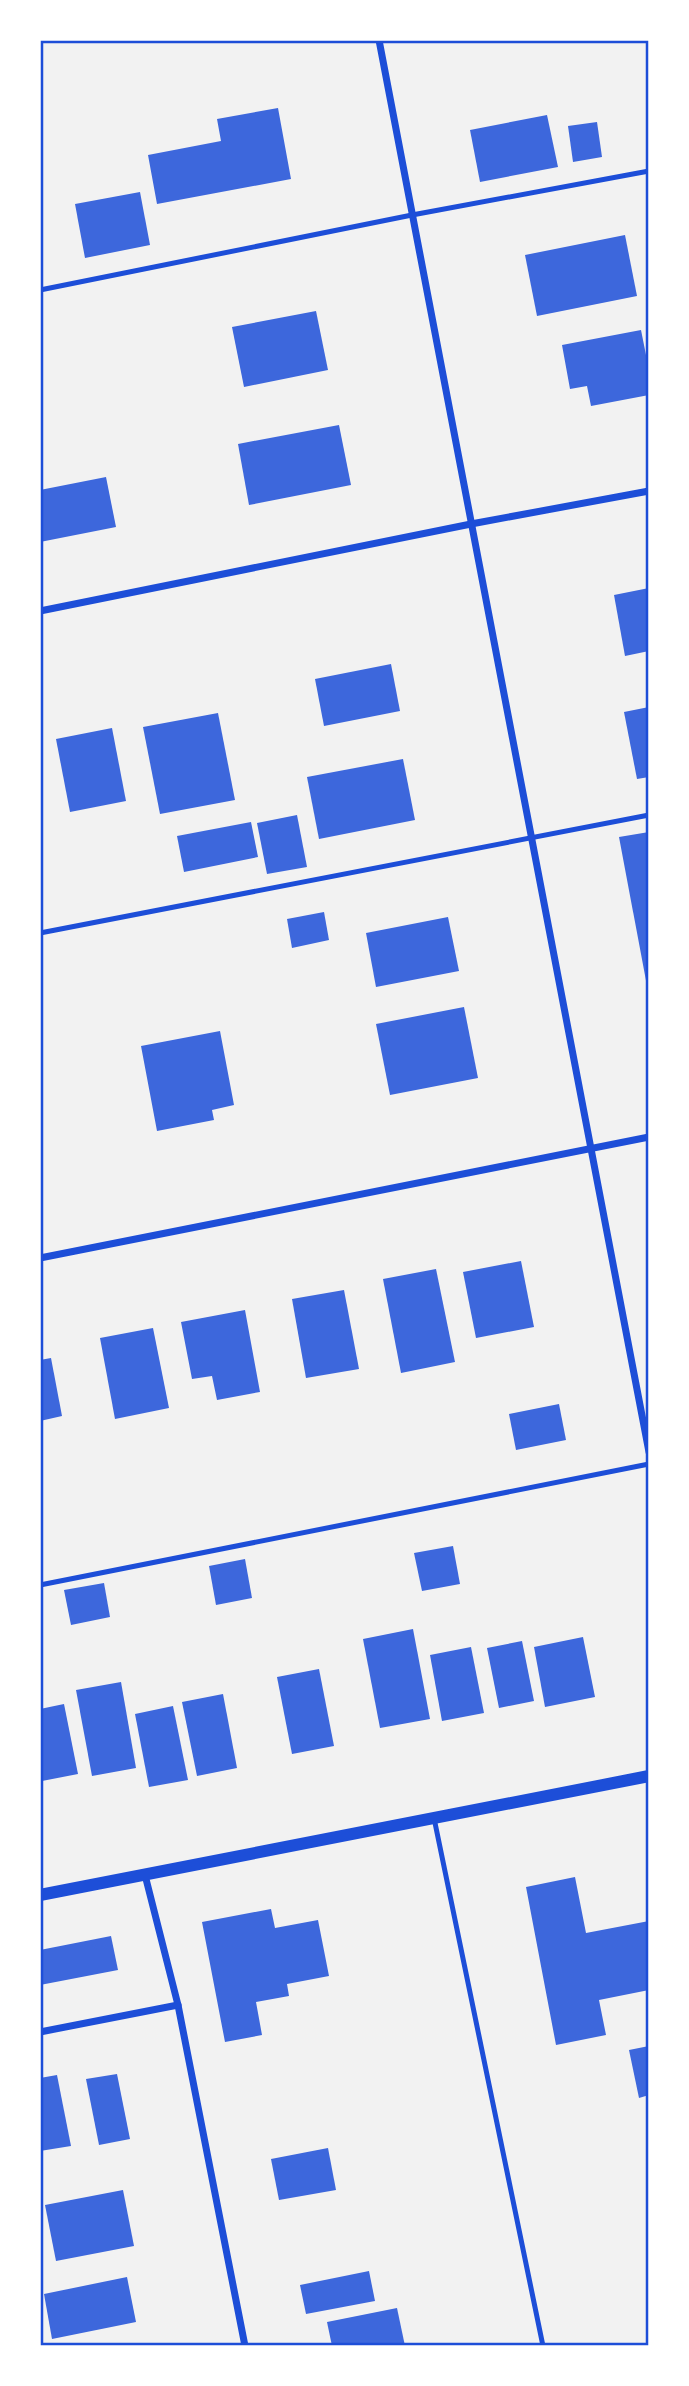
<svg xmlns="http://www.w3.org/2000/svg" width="689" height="2386" font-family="'Noto Sans',sans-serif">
<rect width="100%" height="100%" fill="#f2f2f2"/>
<g fill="#3d67dc">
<path d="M278,108L291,179L157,204L148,155L221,141L217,119Z"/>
<path d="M547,115L558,167L480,182L470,130Z"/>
<path d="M597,122L602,157L573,162L568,126Z"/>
<path d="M140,192L150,245L85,258L75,204Z"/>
<path d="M625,235L637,296L537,316L525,255Z"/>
<path d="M316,311L328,370L244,387L232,327Z"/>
<path d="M641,330L649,370V395L591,406L587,386L570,389L562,345Z"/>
<path d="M339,425L351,485L249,505L238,444Z"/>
<path d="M106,477L116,527L40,542V490Z"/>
<path d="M649,588V651L625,656L614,595Z"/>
<path d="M391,664L400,711L324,726L315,679Z"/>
<path d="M649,707V777L637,779L624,712Z"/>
<path d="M218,713L235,800L160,814L143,727Z"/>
<path d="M112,728L126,801L70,812L56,739Z"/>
<path d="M403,759L415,820L319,839L307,777Z"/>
<path d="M297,815L307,867L267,874L257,823Z"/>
<path d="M251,822L258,857L184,872L177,836Z"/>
<path d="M649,832V986H647L619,837Z"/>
<path d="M324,912L329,940L292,948L287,919Z"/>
<path d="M448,917L459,971L376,987L366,933Z"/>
<path d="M464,1007L478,1078L390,1095L376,1024Z"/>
<path d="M220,1031L234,1105L212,1110L214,1120L157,1131L141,1046Z"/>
<path d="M521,1261L534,1327L476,1338L463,1272Z"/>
<path d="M436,1269L455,1362L401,1373L383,1279Z"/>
<path d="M344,1290L359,1369L306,1378L292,1299Z"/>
<path d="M245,1310L260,1392L217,1400L212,1376L192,1379L181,1322Z"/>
<path d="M153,1328L169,1408L115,1419L100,1338Z"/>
<path d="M51,1358L62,1416L40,1421V1360Z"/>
<path d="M559,1404L566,1440L516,1450L509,1414Z"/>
<path d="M453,1546L460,1584L422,1591L414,1553Z"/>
<path d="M245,1559L252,1598L216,1605L209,1566Z"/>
<path d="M104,1583L110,1617L71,1625L64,1590Z"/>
<path d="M413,1629L430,1719L380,1728L363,1639Z"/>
<path d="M583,1637L595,1697L545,1707L534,1647Z"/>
<path d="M522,1641L534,1701L499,1708L487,1648Z"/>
<path d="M471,1647L484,1713L442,1721L430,1655Z"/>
<path d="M319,1669L334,1746L292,1754L277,1677Z"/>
<path d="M121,1682L136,1768L92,1776L76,1690Z"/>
<path d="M223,1694L237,1768L197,1776L182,1702Z"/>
<path d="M64,1704L78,1774L42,1781L40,1770V1709Z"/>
<path d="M173,1706L188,1780L149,1787L135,1714Z"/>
<path d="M575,1877L586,1933L649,1921V1990L599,2000L606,2035L556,2045L526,1887Z"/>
<path d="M271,1909L275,1928L318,1920L329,1976L287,1984L289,1996L256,2002L262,2035L225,2042L202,1922Z"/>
<path d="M111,1936L118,1970L40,1985V1950Z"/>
<path d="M649,2046V2095L639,2098L629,2050Z"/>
<path d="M117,2074L130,2139L99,2145L86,2079Z"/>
<path d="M57,2075L71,2146L40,2151V2078Z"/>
<path d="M328,2148L336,2190L279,2200L271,2159Z"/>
<path d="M123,2190L134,2246L56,2261L45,2205Z"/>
<path d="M369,2271L375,2301L306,2314L300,2285Z"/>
<path d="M127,2277L136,2322L52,2339L44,2294Z"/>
<path d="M397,2308L405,2346H332L327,2322Z"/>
</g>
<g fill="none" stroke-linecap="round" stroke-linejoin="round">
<g stroke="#1d4ed8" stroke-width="5">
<path d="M40,290L412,215L649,171"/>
<path d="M40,933L649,815"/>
<path d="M40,1585L649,1464"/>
<path d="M434,1818L543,2346"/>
</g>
<g stroke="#1d4ed8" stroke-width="7">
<path d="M379,40L649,1452"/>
<path d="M40,611L471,524L649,491"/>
<path d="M40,1258L649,1137"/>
<path d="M145,1875L178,2005L245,2346"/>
<path d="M40,2032L178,2005"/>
</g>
<path stroke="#1d4ed8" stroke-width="12" d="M40,1895L649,1776"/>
</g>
<rect width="689" height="2386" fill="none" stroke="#ffffff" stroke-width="84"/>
<rect x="42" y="42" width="605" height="2302" fill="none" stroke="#1d4ed8" stroke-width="2.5"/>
</svg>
